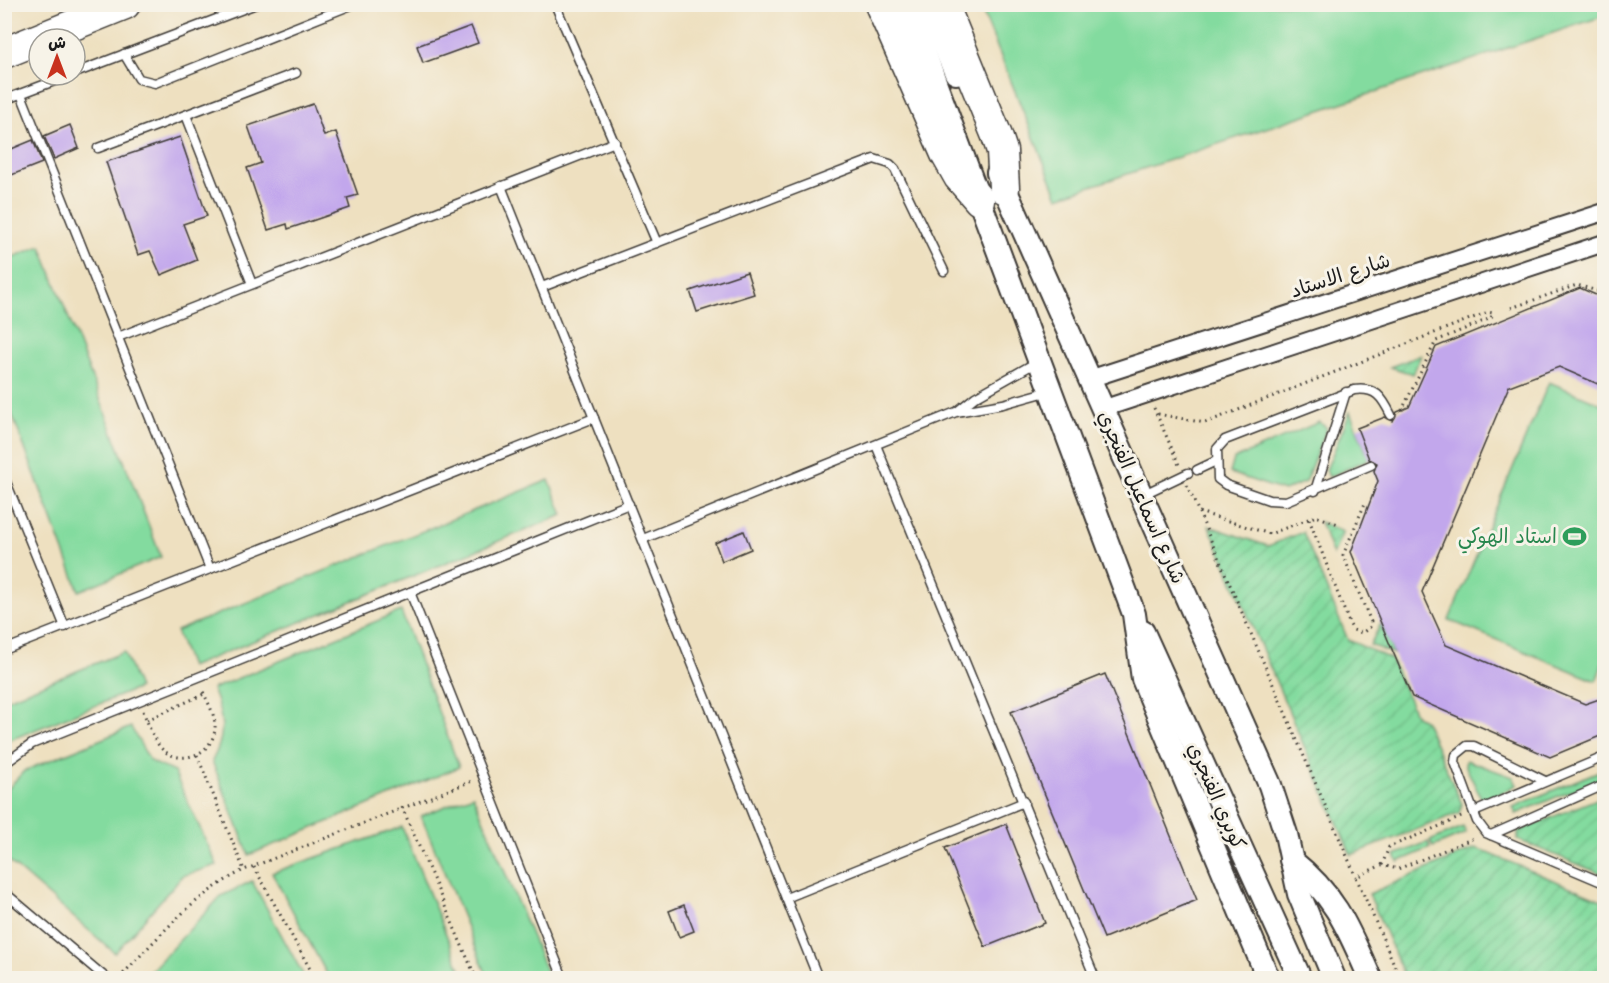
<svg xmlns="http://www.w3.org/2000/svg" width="1609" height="983" font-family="'Comic Neue','Playpen Sans Arabic',sans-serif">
<defs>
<pattern id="garden-furrows" width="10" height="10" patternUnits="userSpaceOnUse" patternTransform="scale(1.5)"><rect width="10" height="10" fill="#83db9f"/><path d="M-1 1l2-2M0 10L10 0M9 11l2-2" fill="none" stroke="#71bb88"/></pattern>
</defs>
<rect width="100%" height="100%" fill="#f7f3e8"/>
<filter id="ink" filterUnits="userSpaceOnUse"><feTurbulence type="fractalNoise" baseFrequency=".0167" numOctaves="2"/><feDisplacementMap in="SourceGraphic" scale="12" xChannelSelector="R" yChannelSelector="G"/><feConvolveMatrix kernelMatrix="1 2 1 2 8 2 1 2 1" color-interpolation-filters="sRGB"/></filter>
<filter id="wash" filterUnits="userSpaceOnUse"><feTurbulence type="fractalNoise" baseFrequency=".008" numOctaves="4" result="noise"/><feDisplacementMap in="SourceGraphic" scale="24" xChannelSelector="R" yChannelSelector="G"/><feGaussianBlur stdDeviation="1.35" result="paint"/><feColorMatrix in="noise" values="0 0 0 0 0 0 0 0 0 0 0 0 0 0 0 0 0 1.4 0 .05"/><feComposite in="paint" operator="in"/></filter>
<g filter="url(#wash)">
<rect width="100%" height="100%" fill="#eee0c0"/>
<g fill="#83db9f" stroke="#507c5e" stroke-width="1.5">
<path d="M1604,4V16L1058,197L980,5Z"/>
<path d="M41,246L161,557L79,591L5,396V260Z"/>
<path d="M1549,382L1604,405V660L1596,681L1449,620Z"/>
<path d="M1350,412L1369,459L1329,477L1326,470Z"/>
<path d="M1319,422L1327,428L1305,482L1284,491L1230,473L1234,459Z"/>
<path d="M549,480L563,515L190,667L176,631Z"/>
<path d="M401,611L459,767L249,855L212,761C227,734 223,716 212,689Z"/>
<path d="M124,652L139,688L5,742V700Z"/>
<path d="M131,727L150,761L174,772L217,865L182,876L115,953L5,858V792L24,771Z"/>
<path d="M1466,760L1513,777L1517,785L1489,799L1481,798L1465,765Z"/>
<path d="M1604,769V777L1516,814L1513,807Z"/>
<path d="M473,795L549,978H488L421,816Z"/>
<path d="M402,827L464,978H329L272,873Z"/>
<path d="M1463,827L1466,833L1433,847L1430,841Z"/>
<path d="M1428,842L1430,848L1398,862L1395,855Z"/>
<path d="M252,881L305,978L145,977L221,896Z"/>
</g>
<g fill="url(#garden-furrows)" stroke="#507c5e" stroke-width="1.5">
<path d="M1421,355L1413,374L1390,367Z"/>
<path d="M1320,522L1343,532L1333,555Z"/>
<path d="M1209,526L1268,546L1303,532L1348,640L1391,659L1416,716L1425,721L1462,804L1459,813L1351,855Z"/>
<path d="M1381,623L1394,654L1370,645Z"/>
<path d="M1604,796V875L1518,840V831Z"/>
<path d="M1476,848L1604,901V978H1405L1369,894Z"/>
</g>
<g id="blocks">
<g fill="#c2a7ec">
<path d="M471,26L478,43L423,63L417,46Z"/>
<path d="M313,104L324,136L336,132L358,195L347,198L350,208L288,229L287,224L268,230L247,168L261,163L248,126Z"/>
<path d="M70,125L79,148L54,159L44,136Z"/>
<path d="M180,137L207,216L183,224L197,260L161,275L150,251L138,255L106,162Z"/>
<path d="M33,140L42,163L4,178V152Z"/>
<path d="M747,272L754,294L697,312L690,291Z"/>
<path d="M1580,288L1605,299V387L1559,367L1509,386L1422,592L1446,645L1585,704L1605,697V734L1550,757L1412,697L1351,552L1378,481L1374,471L1377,463L1369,459L1357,428L1385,417L1393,421L1397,412L1409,407L1436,347Z"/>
<path d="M744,531L751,549L722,561L715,543Z"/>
<path d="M1105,674L1197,900L1104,938L1011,712Z"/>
<path d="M1006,824L1045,923L985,947L945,848Z"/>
<path d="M684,905L694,931L679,937L669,911Z"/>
</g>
</g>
</g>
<g filter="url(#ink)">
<use href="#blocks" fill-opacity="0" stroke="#3c3935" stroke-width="1.5"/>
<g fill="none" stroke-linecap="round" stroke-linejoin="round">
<defs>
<g id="lane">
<path d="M555,4L657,243"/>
<path d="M124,54L139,79L155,83L354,4"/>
<path d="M75,73L256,4"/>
<path d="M21,94L210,569"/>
<path d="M4,100L70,75"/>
<path d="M186,115L252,284"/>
<path d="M98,148L296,73"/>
<path d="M501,186L818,978"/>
<path d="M542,287L874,159L890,164L895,169L944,271"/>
<path d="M118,337L615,142"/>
<path d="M959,410L975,397L1037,362"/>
<path d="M876,445L1095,978"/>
<path d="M1371,465L1286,501L1269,500L1226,485L1218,479L1217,449L1225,440L1354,390C1376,387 1382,397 1391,415"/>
<path d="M1197,470L1216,461"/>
<path d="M4,477L65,627"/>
<path d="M1315,491L1346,392"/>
<path d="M1142,495L1188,473"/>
<path d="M643,539L956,412L1003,404L1050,391"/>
<path d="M410,592L563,978"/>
<path d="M4,650L594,418"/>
<path d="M4,764L32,744L629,504"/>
<path d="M1545,781L1474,746H1467L1456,755L1455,762L1477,821L1486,833L1604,883"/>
<path d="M1474,812L1604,757"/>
<path d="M1491,835L1604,785"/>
<path d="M4,892L106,978"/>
<path d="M786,898L1024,802"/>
</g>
<g id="street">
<path d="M1089,379L1604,212"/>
<path d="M1102,409L1604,243"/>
</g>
<g id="secondary">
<path d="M906,4L1134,614L1143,679L1268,978"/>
<path d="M926,4L956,73"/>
<path d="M998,173L1270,785L1286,834L1299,894L1334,978"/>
<path d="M1143,632L1300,978"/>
<path d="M1291,860C1336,896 1348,928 1370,978"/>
</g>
<g id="highway">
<path d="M880,4L946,154L959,177L979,200"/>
<path d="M943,4L997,136L1002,151L1004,188"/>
<path d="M4,53L125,4"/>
</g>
</defs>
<use href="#lane" stroke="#3c3935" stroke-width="11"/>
<use href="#street" stroke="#3c3935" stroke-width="20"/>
<use href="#secondary" stroke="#3c3935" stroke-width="26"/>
<use href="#highway" stroke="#3c3935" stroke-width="33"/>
<g stroke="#3c3935" stroke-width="3" stroke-dasharray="1.5 4.5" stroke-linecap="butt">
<path d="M75,53L79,51"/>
<path d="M1511,308L1577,285L1604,293"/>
<path d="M1154,408L1179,465"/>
<path d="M1158,414L1205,423L1488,312L1493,313L1491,318L1436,341L1402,410"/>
<path d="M1187,485L1356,877"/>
<path d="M1199,512L1270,534L1316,516L1338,524"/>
<path d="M1309,519L1350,625L1353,630L1362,633L1370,627L1371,622L1343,555L1366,501"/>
<path d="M143,711C148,723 153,740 162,749C182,768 217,752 215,724C214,712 206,699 202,689"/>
<path d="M147,720L204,694"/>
<path d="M197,755L244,870"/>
<path d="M402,807L476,978"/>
<path d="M1382,865L1389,847L1464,816"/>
<path d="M254,867L315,978"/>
<path d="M119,978C160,936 191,897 244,870L472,781"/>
<path d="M1400,978L1356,877L1382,865L1398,869L1474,838"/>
</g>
<use href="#lane" stroke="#fff" stroke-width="8"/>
<use href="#street" stroke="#fff" stroke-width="16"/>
<use href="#secondary" stroke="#fff" stroke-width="22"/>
<use href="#highway" stroke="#fff" stroke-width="30"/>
</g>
</g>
<defs>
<symbol id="stadium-bare" viewBox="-9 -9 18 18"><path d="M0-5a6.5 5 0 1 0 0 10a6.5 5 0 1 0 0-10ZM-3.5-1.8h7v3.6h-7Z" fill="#2e9e5b" stroke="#f7f3e8" stroke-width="2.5" paint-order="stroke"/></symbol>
</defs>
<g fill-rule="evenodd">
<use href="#stadium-bare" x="1558" y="520" width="33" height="33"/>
</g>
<g text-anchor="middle" stroke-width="6" stroke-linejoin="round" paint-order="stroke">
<g font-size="20" fill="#1c1c1c" stroke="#f7f3e8">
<text transform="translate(1340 275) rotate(-18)" y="7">شارع الاستاد</text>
<text transform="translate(1142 497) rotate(66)" y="7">شارع اسماعيل الفنجري</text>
<text transform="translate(1217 796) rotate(66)" y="7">كوبري الفنجري</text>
</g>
<g font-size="20" fill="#27864d" stroke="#f7f3e8" text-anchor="end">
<text x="1557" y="543">استاد الهوكي</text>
</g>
</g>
<rect width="1609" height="983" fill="none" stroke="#f7f3e8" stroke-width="24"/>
<g transform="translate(57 57)"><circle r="28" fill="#f7f3e8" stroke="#9f9d96" stroke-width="1.5"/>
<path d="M0-4.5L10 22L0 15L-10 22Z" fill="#c8321e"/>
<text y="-9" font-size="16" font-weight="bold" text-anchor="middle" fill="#1c1c1c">ش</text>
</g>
</svg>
